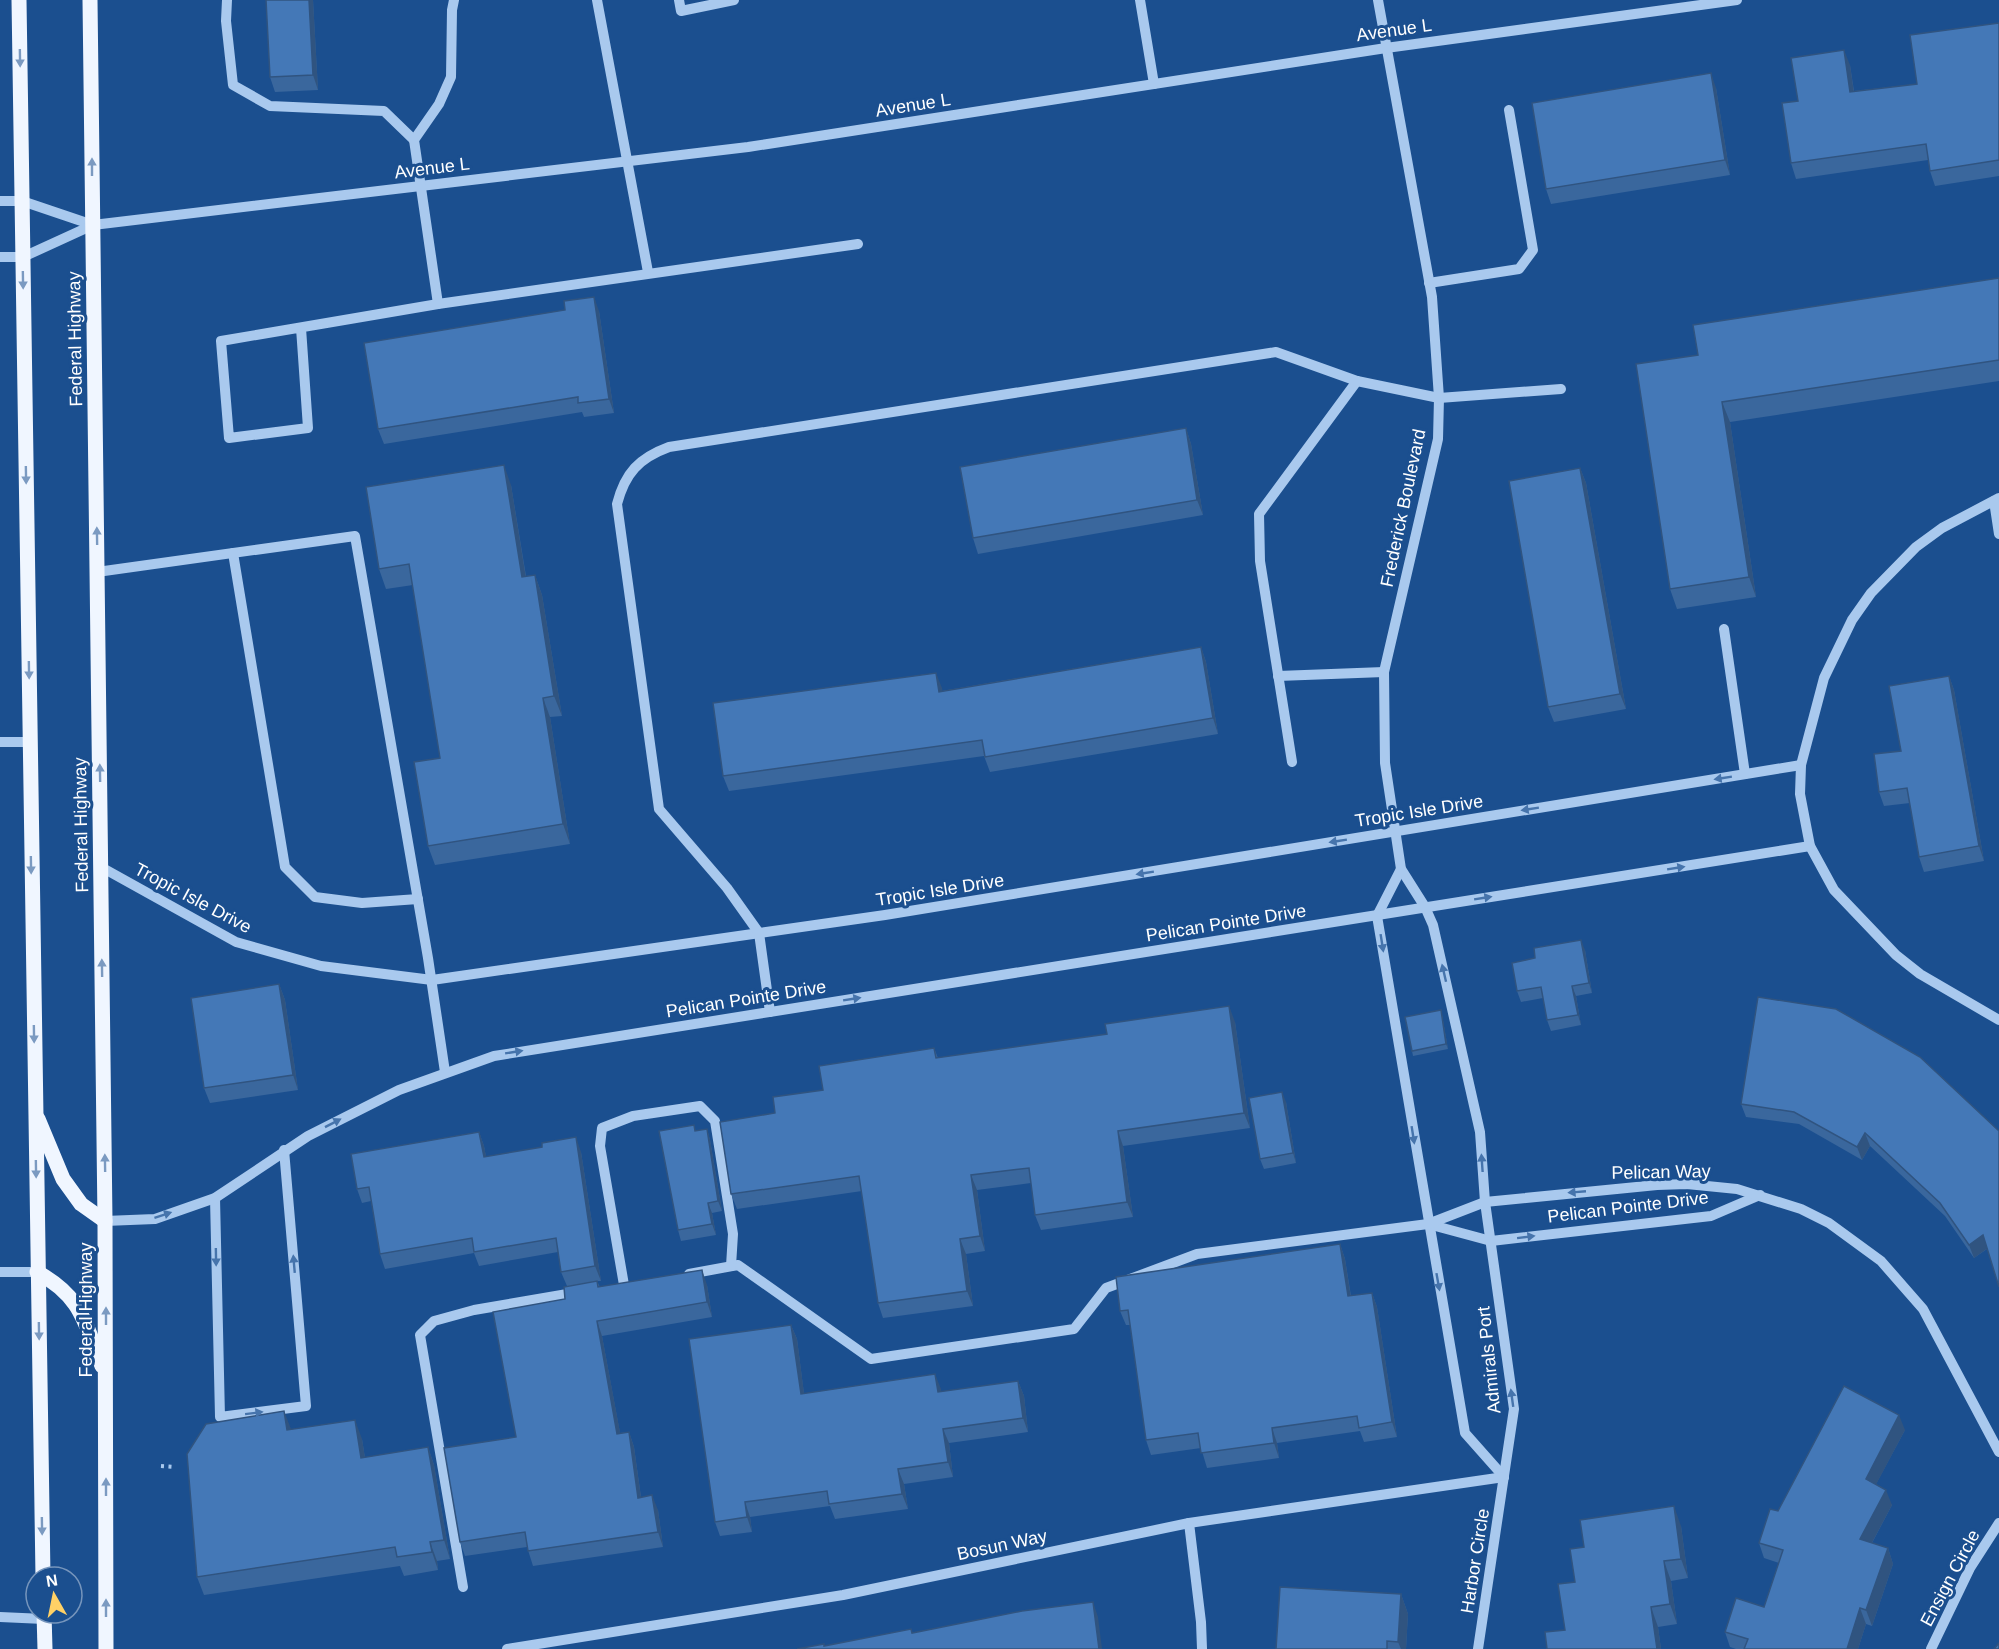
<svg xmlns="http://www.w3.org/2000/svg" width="1999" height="1649" font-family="Helvetica,sans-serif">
<rect width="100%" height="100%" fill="#1b4f8f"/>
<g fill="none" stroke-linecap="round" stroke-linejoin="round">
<path stroke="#a9c9ee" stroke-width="4" stroke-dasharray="3 4.5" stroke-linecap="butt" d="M161,1466L175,1467"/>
<g stroke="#a9c9ee" stroke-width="10">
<path d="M227,0L226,21L233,85L270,106L384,111L414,140"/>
<path d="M597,0L648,272"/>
<path d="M679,0L681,11L734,0"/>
<path d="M1140,0L1154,84"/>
<path d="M1378,0L1432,297L1439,398L1438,439L1384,672L1385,763L1401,869L1425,907L1433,925L1480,1132L1485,1202L1514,1409L1478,1649"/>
<path d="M0,201H22L93,225"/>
<path d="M0,257H23L93,225L748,147L1386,48L1737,0"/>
<path d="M1429,283L1519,269L1533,250L1509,110"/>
<path d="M438,304L414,140L439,104L451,77L452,10L454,0"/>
<path d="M301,328L308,428L229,438L221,341L438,304L858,244"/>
<path d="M1999,498L1942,528L1916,547L1871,593L1852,620L1824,678L1801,765L1800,794L1810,846L1834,890L1896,955L1920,974L1999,1020"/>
<path d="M1994,501L1999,534"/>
<path d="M233,553L285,867L315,897L362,903L418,899"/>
<path d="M97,572L355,536L428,958L445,1072"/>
<path d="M1724,629L1745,774"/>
<path d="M1278,676L1384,672"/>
<path d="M0,742H30"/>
<path d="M1292,762L1260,561L1259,514L1357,381"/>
<path d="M101,867L236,942L321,966L432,980L885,915L1801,765"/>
<path d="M1401,869L1377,916L1465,1433L1504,1477"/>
<path d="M770,1012L759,933L727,888L659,809L617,504C625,473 639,458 669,447L1276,352L1357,381L1439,398L1561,389"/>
<path d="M215,1198L220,1417L306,1406L284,1150"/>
<path d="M105,1221L155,1219L215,1198L308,1136L399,1090L494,1056L1810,846"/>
<path d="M1428,1224L1491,1241L1711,1216L1760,1195"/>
<path d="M0,1272H37"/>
<path d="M689,1274L738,1265L871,1359L1074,1329L1106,1288L1197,1254L1428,1224L1485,1202L1657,1185L1687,1184L1737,1189L1801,1209L1829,1223L1881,1261L1923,1309L1999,1452"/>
<path d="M624,1285L600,1146L602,1128L633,1116L700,1106L715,1121L733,1234L731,1266"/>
<path d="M1189,1523L1201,1622L1202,1649"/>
<path d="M463,1587L420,1335L434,1321L474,1310L579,1292"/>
<path d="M0,1617L44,1619"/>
<path d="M507,1649L843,1595L1189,1523L1504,1477"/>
<path d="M1931,1649L1970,1568L1999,1523"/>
</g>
<g stroke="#f0f6ff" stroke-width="15">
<path d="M19,0L43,1577"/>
<path d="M90,0L105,1221L106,1649"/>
<path d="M38,1119L63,1179L81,1204L105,1221"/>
<path d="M37,1272C82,1297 84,1321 102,1366"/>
<path d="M44,1613L45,1649"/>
</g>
</g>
<g fill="#3a679d">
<path d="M313,0L318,90L275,92L270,77Z"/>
<path d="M1999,23V176L1935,186L1930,171L1928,160L1796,179L1791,163L1798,101L1850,65L1854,91L1917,84L1987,26Z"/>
<path d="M1716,88L1730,175L1551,204L1546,189Z"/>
<path d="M1999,278V381L1730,422L1756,597L1677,609L1670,589L1698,355Z"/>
<path d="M599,311L614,413L584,417L582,412L384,444L378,429Z"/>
<path d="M1186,428L1191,444L1203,515L978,554L973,538Z"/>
<path d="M1580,468L1586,483L1626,709L1554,722L1548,707Z"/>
<path d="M511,485L526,576L535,575L542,595L562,716L550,717L570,844L435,865L428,846L440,758L413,585L386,589L379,569Z"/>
<path d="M1201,647L1206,662L1218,734L990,772L984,756L729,791L723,776L942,688V691Z"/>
<path d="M1949,676L1954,690L1984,861L1924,872L1919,857L1910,803L1884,806L1879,792L1901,751Z"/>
<path d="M1585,950L1592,993L1576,996L1581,1025L1551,1031L1547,1020L1543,998L1521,1002L1517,991Z"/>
<path d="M279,984L285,1000L298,1090L210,1103L204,1088Z"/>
<path d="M1758,997L1987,1249L1974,1258L1945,1216L1870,1146L1862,1160L1799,1124L1746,1117L1741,1104Z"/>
<path d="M1441,1010L1442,1015L1448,1049L1413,1056L1412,1051Z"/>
<path d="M1235,1022L1250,1128L1123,1146L1133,1217L1041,1230L1035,1215L1031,1183L977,1190L985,1251L966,1254L973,1306L883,1318L878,1303L862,1191L737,1209L731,1194L775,1113L823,1090L934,1048L938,1058Z"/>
<path d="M1286,1102L1296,1163L1264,1169L1260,1159Z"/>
<path d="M707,1129L710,1140L722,1211L712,1213L716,1235L681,1241L678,1230L696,1131Z"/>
<path d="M479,1132L484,1146L486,1157L581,1152L601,1281H597L600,1287L707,1285L712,1317L602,1336L620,1433L629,1432L634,1447L641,1497L658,1510L663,1547L533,1566L527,1547L465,1556L460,1542L516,1437L565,1299L567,1286L561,1272L558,1252L479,1266L474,1253L385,1269L380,1254L371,1201L362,1203L357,1189Z"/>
<path d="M1340,1244L1345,1259L1351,1296L1372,1293L1377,1307L1397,1437L1364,1442L1360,1431L1277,1443L1279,1458L1207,1468L1201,1448L1151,1455L1146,1440L1130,1325H1126L1120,1311Z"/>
<path d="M791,1325L797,1339L804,1394L941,1389V1392L1018,1381L1024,1396L1028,1432L949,1443L953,1477L904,1484L908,1509L835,1519L830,1506L750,1517L752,1532L720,1536L715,1522Z"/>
<path d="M291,1430L362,1439L365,1458L428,1447L434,1465L450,1559L437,1561L438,1570L404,1576L400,1566L204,1595L197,1577Z"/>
<path d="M1905,1430L1876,1484L1892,1505L1872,1543L1888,1548L1893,1564L1872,1626L1866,1624L1858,1649H1736L1730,1647L1725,1632L1764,1607L1779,1563L1764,1558L1759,1543L1778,1511Z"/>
<path d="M1681,1526L1688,1578L1671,1581L1677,1624L1658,1627L1661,1649H1547L1565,1630L1575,1582L1584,1547Z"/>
<path d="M1401,1594L1408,1614L1406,1649H1276Z"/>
</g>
<g fill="#305480">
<path d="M309,0H313L318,90L313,75Z"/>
<path d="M1844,50L1850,65L1856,107L1850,92Z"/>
<path d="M1711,73L1716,88L1730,175L1725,160Z"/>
<path d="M594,297L599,311L614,413L609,399Z"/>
<path d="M1722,402L1730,422L1756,597L1749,577Z"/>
<path d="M1186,428L1191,444L1203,515L1197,500Z"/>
<path d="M504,465L511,485L529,597L522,577Z"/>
<path d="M1580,468L1586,483L1626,709L1620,694Z"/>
<path d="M535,575L542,595L562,716L554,696Z"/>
<path d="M1201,647L1206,662L1218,734L1213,718Z"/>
<path d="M936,673L942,688L945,707L939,692Z"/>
<path d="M1949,676L1954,690L1984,861L1979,846Z"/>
<path d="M543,698L550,717L570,844L563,824Z"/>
<path d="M1581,940L1585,950L1592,993L1589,983Z"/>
<path d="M279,984L285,1000L298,1090L293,1075Z"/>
<path d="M1572,986L1576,996L1581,1025L1578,1015Z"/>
<path d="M1229,1006L1235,1022L1250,1128L1244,1113Z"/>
<path d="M1441,1010L1442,1015L1448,1049L1446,1044Z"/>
<path d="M1282,1092L1286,1102L1296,1163L1293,1153Z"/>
<path d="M707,1129L710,1140L722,1211L718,1201Z"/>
<path d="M1118,1131L1123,1146L1133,1217L1127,1202Z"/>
<path d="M479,1132L484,1146L489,1171L484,1157Z"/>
<path d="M1865,1133L1870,1146L1862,1160L1857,1147Z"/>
<path d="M576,1137L581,1152L601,1281L595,1266Z"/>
<path d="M971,1175L977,1190L985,1251L980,1236Z"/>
<path d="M708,1203L712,1213L716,1235L712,1224Z"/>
<path d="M1983,1235L1988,1248L1974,1258L1969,1245Z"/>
<path d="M960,1239L966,1254L973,1306L967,1291Z"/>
<path d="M1340,1244L1345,1259L1353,1311L1348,1296Z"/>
<path d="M702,1270L707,1285L712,1317L707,1302Z"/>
<path d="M1372,1293L1377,1307L1397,1437L1392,1422Z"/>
<path d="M597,1321L602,1336L623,1448L617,1434Z"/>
<path d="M791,1325L797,1339L806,1409L801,1394Z"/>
<path d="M935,1374L941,1389L943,1407L938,1392Z"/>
<path d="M1018,1381L1024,1396L1028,1432L1023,1418Z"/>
<path d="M284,1411L291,1429L294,1449L287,1430Z"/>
<path d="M1899,1415L1905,1430L1871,1494L1866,1479Z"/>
<path d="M355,1420L362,1439L368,1477L361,1458Z"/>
<path d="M1272,1428L1277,1443L1279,1458L1274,1443Z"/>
<path d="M943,1429L949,1443L953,1477L948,1462Z"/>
<path d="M629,1432L634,1447L643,1512L638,1498Z"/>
<path d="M428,1447L434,1465L450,1559L444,1540Z"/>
<path d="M898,1469L904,1484L908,1509L902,1494Z"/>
<path d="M1886,1490L1892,1505L1866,1554L1860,1539Z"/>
<path d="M652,1495L658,1510L663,1547L658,1532Z"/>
<path d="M745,1502L750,1517L752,1532L747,1517Z"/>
<path d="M1674,1506L1681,1526L1688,1578L1681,1559Z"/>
<path d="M430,1542L437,1561L438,1570L432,1552Z"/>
<path d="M1888,1548L1893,1564L1872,1626L1866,1610Z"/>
<path d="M1664,1561L1671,1581L1677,1624L1670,1604Z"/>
<path d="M1401,1594L1408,1614L1406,1649H1401L1398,1642Z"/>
<path d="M1093,1602L1098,1617L1102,1649H1099Z"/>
<path d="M1651,1607L1658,1627L1661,1649H1657Z"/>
<path d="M1860,1608L1866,1624L1858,1649H1847Z"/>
</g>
<g fill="#4478b7" stroke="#305480" stroke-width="1.5">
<path d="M266,0H309L313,75L270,77Z"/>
<path d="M1999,23V160L1930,171L1926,144L1791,163L1782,103L1798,101L1791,58L1844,50L1850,92L1917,84L1910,35Z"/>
<path d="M1711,73L1725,160L1546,189L1532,103Z"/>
<path d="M1999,278V360L1722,402L1749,577L1670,589L1636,364L1698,355L1693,325Z"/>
<path d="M594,297L609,399L578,403V397L378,429L364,343L565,310L564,301Z"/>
<path d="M1186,428L1197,500L973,538L960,467Z"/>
<path d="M504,465L522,577L535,575L554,696L543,698L563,824L428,846L414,762L440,758L409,564L379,569L366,487Z"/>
<path d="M1580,468L1620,694L1548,707L1509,481Z"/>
<path d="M1201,647L1213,718L985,757L982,740L723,776L713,703L936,673L939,692Z"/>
<path d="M1949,676L1979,846L1919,857L1907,788L1879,792L1874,754L1901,751L1889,686Z"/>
<path d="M1581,940L1589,983L1572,986L1578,1015L1547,1020L1541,987L1517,991L1512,963L1535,958L1534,948Z"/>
<path d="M279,984L293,1075L204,1088L191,998Z"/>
<path d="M1758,997L1836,1009L1920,1057L1999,1131V1287L1983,1235L1969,1245L1940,1203L1865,1133L1857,1147L1794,1112L1741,1104Z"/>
<path d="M1229,1006L1244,1113L1118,1131L1127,1202L1035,1215L1029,1168L971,1175L980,1236L960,1239L967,1291L878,1303L859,1176L731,1194L720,1122L775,1113L773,1097L823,1090L819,1066L934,1048L936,1058L1107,1034L1105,1024Z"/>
<path d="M1441,1010L1446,1044L1412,1051L1405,1017Z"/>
<path d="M1282,1092L1293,1153L1260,1159L1249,1098Z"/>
<path d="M694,1125L695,1131L707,1129L718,1201L708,1203L712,1224L678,1230L659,1131Z"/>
<path d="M479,1132L484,1157L542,1147V1143L576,1137L595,1266L561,1272L556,1238L474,1252L472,1238L380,1254L369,1187L357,1189L351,1154Z"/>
<path d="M1340,1244L1348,1296L1372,1293L1392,1422L1359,1428L1357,1416L1272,1428L1274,1443L1201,1453L1198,1433L1146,1440L1128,1310L1120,1311L1116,1277Z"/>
<path d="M702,1270L707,1302L597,1321L617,1434L629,1432L638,1498L652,1495L658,1532L528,1551L525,1532L460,1542L444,1448L516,1437L493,1312L565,1299L564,1287L597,1281L598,1287Z"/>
<path d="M791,1325L801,1394L935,1374L938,1392L1018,1381L1023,1418L943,1429L948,1462L898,1469L902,1494L829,1504L827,1491L745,1502L747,1517L715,1522L689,1339Z"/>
<path d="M1844,1386L1899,1415L1866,1479L1886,1490L1860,1539L1888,1548L1866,1610L1860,1608L1847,1649H1744L1748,1639L1725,1632L1736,1598L1764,1607L1783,1550L1759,1543L1770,1509L1778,1511Z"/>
<path d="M284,1411L287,1430L355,1420L361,1458L428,1447L444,1540L430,1542L432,1552L397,1557L395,1547L197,1577L187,1454L206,1424Z"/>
<path d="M1674,1506L1681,1559L1664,1561L1670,1604L1651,1607L1657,1649H1547L1545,1632L1565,1630L1558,1584L1575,1582L1570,1549L1584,1547L1580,1520Z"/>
<path d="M1280,1587L1401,1594L1398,1642L1387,1641V1649H1276Z"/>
<path d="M1093,1602L1099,1649H797L824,1644V1646L911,1629L912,1633L1022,1611Z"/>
<path d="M1999,1643V1649H1994Z"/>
</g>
<defs><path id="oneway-solid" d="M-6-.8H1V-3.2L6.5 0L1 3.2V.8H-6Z" transform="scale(1.5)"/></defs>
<g fill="#7b9ac1">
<use href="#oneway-solid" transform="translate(20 58) rotate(89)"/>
<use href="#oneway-solid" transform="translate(92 167) rotate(-90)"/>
<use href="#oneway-solid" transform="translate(23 280) rotate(89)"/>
<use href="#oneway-solid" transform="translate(26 475) rotate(89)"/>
<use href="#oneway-solid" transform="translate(97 536) rotate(-91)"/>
<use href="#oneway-solid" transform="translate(29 670) rotate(89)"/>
<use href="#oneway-solid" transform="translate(100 773) rotate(-91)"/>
<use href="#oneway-solid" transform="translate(31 865) rotate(89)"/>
<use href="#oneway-solid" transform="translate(102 968) rotate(-91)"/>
<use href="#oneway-solid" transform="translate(34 1034) rotate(89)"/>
<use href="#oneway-solid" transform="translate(105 1163) rotate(-91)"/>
<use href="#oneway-solid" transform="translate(36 1169) rotate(89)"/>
<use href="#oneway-solid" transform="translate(106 1316) rotate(-90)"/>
<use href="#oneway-solid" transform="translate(39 1331) rotate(89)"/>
<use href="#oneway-solid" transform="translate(106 1487) rotate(-90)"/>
<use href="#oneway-solid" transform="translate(42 1526) rotate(89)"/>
<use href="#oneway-solid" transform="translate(106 1608) rotate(-90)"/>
</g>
<g fill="#4674ac">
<use href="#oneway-solid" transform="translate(1723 778) rotate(171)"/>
<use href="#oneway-solid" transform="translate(1530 809) rotate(171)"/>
<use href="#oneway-solid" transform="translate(1338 841) rotate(171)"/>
<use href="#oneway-solid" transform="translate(1676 868) rotate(-9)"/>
<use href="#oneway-solid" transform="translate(1145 873) rotate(171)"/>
<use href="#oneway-solid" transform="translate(1483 898) rotate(-9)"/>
<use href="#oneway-solid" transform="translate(1382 943) rotate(81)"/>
<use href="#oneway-solid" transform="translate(1444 973) rotate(-103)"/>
<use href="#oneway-solid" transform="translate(852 999) rotate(-9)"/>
<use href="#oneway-solid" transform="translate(514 1052) rotate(-9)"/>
<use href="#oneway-solid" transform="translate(333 1123) rotate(-27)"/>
<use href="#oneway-solid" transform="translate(1413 1135) rotate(81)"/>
<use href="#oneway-solid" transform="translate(1482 1163) rotate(-94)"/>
<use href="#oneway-solid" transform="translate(1577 1192) rotate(175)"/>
<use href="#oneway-solid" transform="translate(163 1215) rotate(-18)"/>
<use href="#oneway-solid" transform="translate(1526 1237) rotate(-7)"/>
<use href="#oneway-solid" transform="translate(216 1257) rotate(89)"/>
<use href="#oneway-solid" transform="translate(294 1264) rotate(-95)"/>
<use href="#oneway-solid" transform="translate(1438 1282) rotate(80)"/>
<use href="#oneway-solid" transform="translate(1512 1398) rotate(-98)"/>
<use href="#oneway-solid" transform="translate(254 1413) rotate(-7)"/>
</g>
<g text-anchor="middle" stroke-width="6" stroke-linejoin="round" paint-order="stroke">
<g font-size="18" fill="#fff" stroke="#1b4f8f">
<text transform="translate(1394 30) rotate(-8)" y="6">Avenue L</text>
<text transform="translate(913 105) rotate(-9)" y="6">Avenue L</text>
<text transform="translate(432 168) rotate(-7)" y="6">Avenue L</text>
<text transform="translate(75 339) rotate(-91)" y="6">Federal Highway</text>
<text transform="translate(1403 508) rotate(-78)" y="6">Frederick Boulevard</text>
<text transform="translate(1419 811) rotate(-9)" y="6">Tropic Isle Drive</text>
<text transform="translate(81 825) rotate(-91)" y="6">Federal Highway</text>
<text transform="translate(940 890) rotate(-9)" y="6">Tropic Isle Drive</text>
<text transform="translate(193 898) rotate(28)" y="6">Tropic Isle Drive</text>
<text transform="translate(1226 923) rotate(-9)" y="6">Pelican Pointe Drive</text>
<text transform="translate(746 999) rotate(-9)" y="6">Pelican Pointe Drive</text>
<text transform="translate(1661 1172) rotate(-1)" y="6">Pelican Way</text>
<text transform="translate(1628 1207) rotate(-7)" y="6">Pelican Pointe Drive</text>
<text transform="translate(86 1310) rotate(-90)" y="6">Federal Highway</text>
<text transform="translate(1489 1360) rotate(-96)" y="6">Admirals Port</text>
<text transform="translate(1002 1545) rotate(-12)" y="6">Bosun Way</text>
<text transform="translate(1475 1561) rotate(-81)" y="6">Harbor Circle</text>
<text transform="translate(1950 1578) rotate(-62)" y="6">Ensign Circle</text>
</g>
</g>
<g transform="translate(54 1595) rotate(351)"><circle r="28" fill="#1b4f8f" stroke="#7695bc" stroke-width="1.5"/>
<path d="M0-4.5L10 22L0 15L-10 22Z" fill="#ffd166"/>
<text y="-9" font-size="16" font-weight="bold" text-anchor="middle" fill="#ffffff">N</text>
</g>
</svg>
